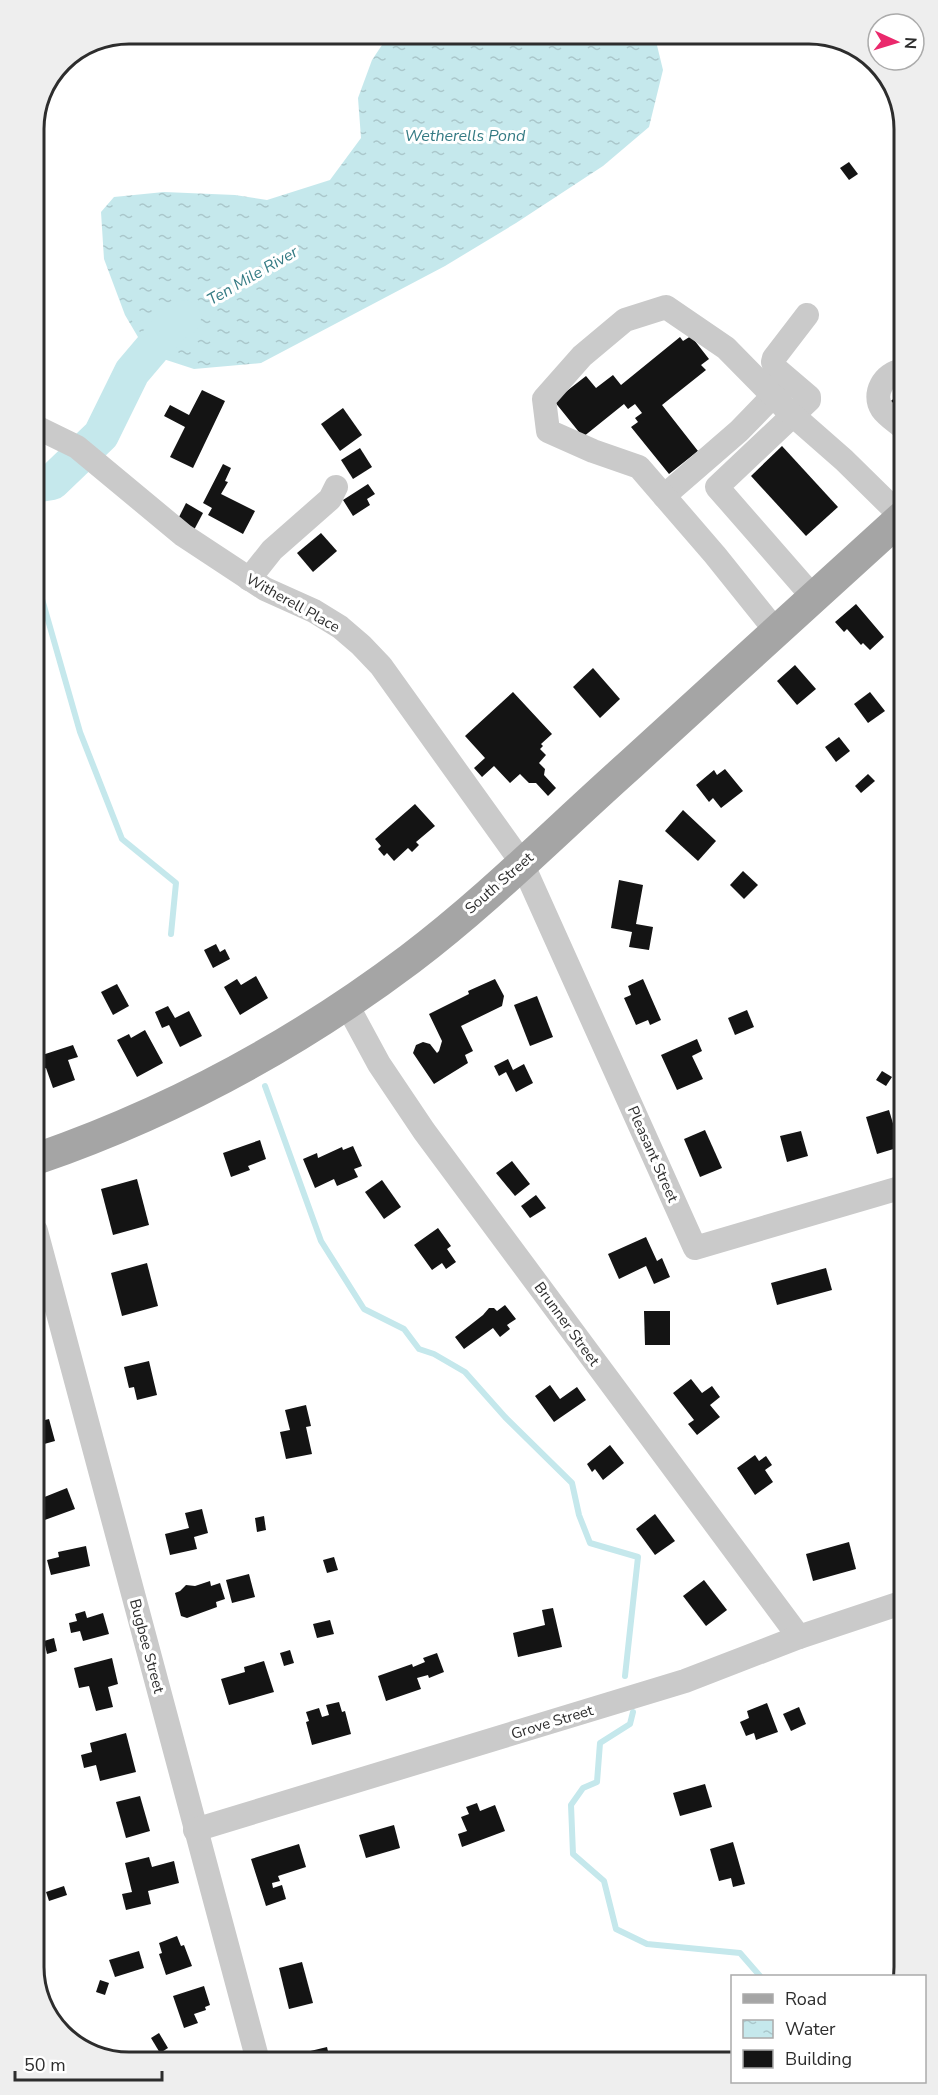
<svg xmlns="http://www.w3.org/2000/svg" width="938" height="2095" font-family="'Nunito Sans',sans-serif">
<defs>
<pattern id="water-ripples" width="26" height="14" patternUnits="userSpaceOnUse" patternTransform="scale(1.5)"><rect width="26" height="14" fill="#c5e8ec"/><path d="M2 4q2-2 4 0t4 0M15 11q2-2 4 0t4 0" fill="none" stroke="#aac7cb"/></pattern>
</defs>
<rect width="100%" height="100%" fill="#fff"/>
<path fill="url(#water-ripples)" d="M390,33H654L663,70L649,127L603,166L516,223L445,266L261,363L194,369L148,354L125,315L104,259L101,212L114,197L164,192L235,195L267,200L330,180L361,138L358,98L372,60Z"/>
<g fill="none" stroke-linecap="round" stroke-linejoin="round">
<g stroke="#c5e8ec" stroke-width="6">
<path d="M34,588L42,599L80,732L122,839L176,883L171,934"/>
<path d="M265,1086L321,1241L364,1309L404,1329L419,1349L434,1354L465,1372L505,1417L572,1483L579,1515L590,1543L638,1557L625,1676"/>
<path d="M633,1712L630,1724L600,1743L597,1782L583,1788L571,1805L573,1854L604,1881L616,1929L647,1944L740,1953L760,1976"/>
</g>
<path stroke="#c5e8ec" stroke-width="36" d="M34,485L52,482L101,435L132,372L171,326L183,318"/>
</g>
<g fill="#141414">
<path d="M849,162L858,174L849,180L840,168Z"/>
<path d="M691,336L709,359L701,365L706,370L662,405L698,451L669,474L631,427L638,422L635,418L642,413L635,404L628,409L624,404L583,437L554,401L586,376L596,388L613,375L621,385L680,337L683,341Z"/>
<path d="M202,390L225,401L193,468L170,457L185,427L164,416L170,405L189,415Z"/>
<path d="M901,392V411L891,401Z"/>
<path d="M343,408L362,435L340,451L321,424Z"/>
<path d="M782,446L838,507L806,536L751,476Z"/>
<path d="M360,448L372,467L353,479L341,460Z"/>
<path d="M223,464L231,468L225,481L228,482L221,494L255,511L243,534L208,515L212,508L203,503Z"/>
<path d="M368,484L375,494L367,499L370,505L353,516L343,500Z"/>
<path d="M186,503L203,513L194,530L177,521Z"/>
<path d="M321,533L337,551L313,572L297,553Z"/>
<path d="M856,604L884,637L870,650L863,643L861,645L847,629L844,632L835,622Z"/>
<path d="M795,665L816,689L797,705L777,681Z"/>
<path d="M593,668L620,699L600,718L573,687Z"/>
<path d="M513,692L552,734L541,744L543,746L540,749L546,755L539,763L545,769L544,775L556,788L548,796L536,783H529L520,774L510,783L494,766L482,777L474,768L485,758L465,736Z"/>
<path d="M870,692L885,711L868,723L854,704Z"/>
<path d="M839,737L850,751L836,762L825,747Z"/>
<path d="M725,769L743,791L721,808L713,798L709,802L696,785L714,770L717,775Z"/>
<path d="M868,774L875,781L861,793L855,786Z"/>
<path d="M415,804L435,826L416,842L419,845L412,852L408,848L394,861L387,853L384,856L378,849L381,846L375,839Z"/>
<path d="M683,810L716,841L698,861L665,831Z"/>
<path d="M743,871L758,885L744,899L730,885Z"/>
<path d="M619,880L643,885L636,924L653,927L649,950L629,947L632,932L611,928Z"/>
<path d="M216,944L220,952L225,949L230,959L213,968L204,950Z"/>
<path d="M256,976L268,998L240,1015L224,987L237,979L241,985Z"/>
<path d="M495,979L504,996L502,1006L461,1026L473,1051L465,1055L468,1063L434,1084L413,1053L416,1045L423,1042L430,1044L437,1053L439,1051L442,1041L429,1014L469,994L468,991Z"/>
<path d="M643,979L661,1020L650,1025L648,1020L636,1025L624,998L631,995L628,986Z"/>
<path d="M117,984L129,1006L113,1015L101,992Z"/>
<path d="M537,996L553,1037L530,1046L514,1005Z"/>
<path d="M168,1006L175,1018L189,1011L202,1036L180,1047L169,1025L162,1028L155,1012Z"/>
<path d="M747,1010L754,1027L735,1035L728,1018Z"/>
<path d="M145,1030L163,1063L137,1077L117,1040L129,1034L131,1038Z"/>
<path d="M697,1039L702,1051L692,1056L703,1079L677,1090L661,1055Z"/>
<path d="M73,1045L78,1057L68,1060L75,1080L53,1088L46,1068L38,1070L36,1057Z"/>
<path d="M508,1059L513,1070L524,1064L533,1083L516,1092L506,1072L499,1076L494,1066Z"/>
<path d="M882,1071L892,1077L886,1086L876,1080Z"/>
<path d="M889,1110L900,1147L877,1154L866,1117Z"/>
<path d="M705,1130L722,1168L700,1177L684,1139Z"/>
<path d="M801,1131L808,1156L787,1162L780,1136Z"/>
<path d="M260,1140L266,1159L248,1166L250,1170L231,1177L223,1153Z"/>
<path d="M353,1146L362,1166L354,1169L358,1177L337,1186L334,1179L315,1188L303,1159L317,1153L318,1158L342,1147L343,1150Z"/>
<path d="M512,1161L530,1184L515,1196L496,1173Z"/>
<path d="M137,1179L149,1225L113,1235L101,1189Z"/>
<path d="M382,1180L401,1207L384,1219L365,1192Z"/>
<path d="M536,1195L546,1208L530,1218L521,1206Z"/>
<path d="M438,1228L451,1246L447,1249L456,1262L446,1269L442,1263L432,1270L414,1245Z"/>
<path d="M646,1237L657,1261L662,1258L670,1277L654,1284L646,1266L619,1279L608,1254Z"/>
<path d="M147,1263L158,1306L122,1316L111,1273Z"/>
<path d="M826,1268L832,1290L777,1305L771,1283Z"/>
<path d="M505,1305L516,1319L507,1325L510,1329L500,1337L493,1328L464,1349L455,1337L483,1315L489,1308H494L497,1311Z"/>
<path d="M644,1311H670V1345H645Z"/>
<path d="M149,1361L157,1395L137,1400L134,1387L129,1388L124,1367Z"/>
<path d="M691,1379L702,1393L712,1386L720,1397L710,1405L720,1417L697,1435L688,1424L694,1420L673,1393Z"/>
<path d="M550,1385L560,1399L577,1387L586,1400L554,1422L535,1396Z"/>
<path d="M306,1405L311,1426L306,1427L312,1454L286,1459L280,1432L290,1430L285,1410Z"/>
<path d="M49,1419L55,1441L37,1446V1422Z"/>
<path d="M610,1445L624,1463L603,1480L595,1469L592,1472L587,1464Z"/>
<path d="M755,1455L759,1461L766,1456L772,1465L765,1470L773,1482L755,1495L737,1468Z"/>
<path d="M67,1488L75,1509L42,1521L37,1507V1500Z"/>
<path d="M202,1509L208,1533L194,1537L197,1549L170,1555L165,1534L189,1528L185,1513Z"/>
<path d="M655,1514L675,1541L655,1555L636,1529Z"/>
<path d="M264,1516L266,1530L257,1532L255,1518Z"/>
<path d="M849,1542L856,1569L813,1581L806,1554Z"/>
<path d="M86,1546L90,1566L51,1575L47,1560L59,1557L58,1552Z"/>
<path d="M334,1557L338,1570L327,1573L323,1560Z"/>
<path d="M249,1574L255,1597L232,1603L226,1580Z"/>
<path d="M704,1580L727,1610L706,1626L683,1596Z"/>
<path d="M210,1581L211,1586L220,1583L225,1599L216,1602L217,1607L187,1618L181,1616L175,1593L180,1591L186,1585L195,1586Z"/>
<path d="M553,1608L562,1647L518,1657L513,1633L545,1625L542,1610Z"/>
<path d="M85,1611L87,1618L103,1613L109,1634L83,1641L80,1631L71,1633L69,1623L77,1621L75,1614Z"/>
<path d="M330,1620L334,1634L317,1638L313,1624Z"/>
<path d="M54,1638L57,1651L47,1654L44,1641Z"/>
<path d="M290,1650L294,1663L284,1666L280,1653Z"/>
<path d="M437,1653L444,1672L429,1678L428,1675L417,1678L421,1689L386,1701L378,1676L412,1664L413,1667L425,1662L423,1658Z"/>
<path d="M112,1658L118,1684L108,1687L113,1707L96,1711L89,1686L79,1688L74,1668Z"/>
<path d="M264,1661L274,1692L229,1705L221,1679L245,1672L244,1667Z"/>
<path d="M339,1702L342,1712L345,1711L351,1734L312,1745L306,1722L309,1721L306,1712L319,1708L322,1717L329,1715L326,1705Z"/>
<path d="M767,1703L778,1732L756,1740L754,1733L746,1736L740,1722L749,1718L747,1711Z"/>
<path d="M799,1707L806,1724L791,1731L783,1714Z"/>
<path d="M126,1733L136,1772L100,1781L96,1765L84,1768L81,1755L92,1752L90,1743Z"/>
<path d="M705,1784L712,1807L680,1816L673,1793Z"/>
<path d="M140,1796L150,1831L126,1838L116,1802Z"/>
<path d="M477,1803L480,1811L495,1805L505,1831L462,1847L458,1834L467,1831L461,1817L469,1814L466,1807Z"/>
<path d="M394,1825L400,1848L366,1858L359,1835Z"/>
<path d="M733,1842L745,1884L733,1887L731,1878L719,1881L710,1849Z"/>
<path d="M299,1844L306,1867L278,1876L280,1881L272,1883L273,1888L282,1885L286,1899L266,1906L251,1859Z"/>
<path d="M149,1857L152,1867L174,1861L179,1883L148,1891L151,1904L126,1910L122,1894L132,1892L125,1863Z"/>
<path d="M64,1886L67,1895L49,1901L46,1892Z"/>
<path d="M177,1936L181,1946L184,1945L192,1966L166,1975L159,1954L162,1953L159,1943Z"/>
<path d="M139,1951L144,1968L115,1977L109,1960Z"/>
<path d="M302,1962L313,2003L289,2009L279,1968Z"/>
<path d="M100,1980L109,1983L105,1995L96,1992Z"/>
<path d="M204,1986L210,2005L205,2007L206,2010L194,2014L198,2023L184,2028L173,1996Z"/>
<path d="M159,2033L168,2048L160,2053L151,2038Z"/>
<path d="M327,2047L330,2060L303,2061L302,2053Z"/>
</g>
<g fill="none" stroke-linecap="round" stroke-linejoin="round">
<g stroke="#cacaca" stroke-width="24">
<path d="M807,315L774,358L773,362L775,368L809,397V400L717,487L813,597"/>
<path d="M901,371C884,373 872,394 882,409C886,415 895,421 901,426"/>
<path d="M34,426L77,447L183,535L265,589L314,611L340,627L361,645L381,666L522,863L695,1248L903,1187"/>
<path d="M664,496L739,431L773,396"/>
<path d="M249,579L272,550L330,499L336,487"/>
<path d="M776,631L715,555L639,467L593,451L548,431L544,399L582,356L625,320L666,307L726,348L787,410L844,460L901,516"/>
<path d="M346,1003L379,1064L424,1131L799,1637"/>
<path d="M36,1231L258,2061"/>
<path d="M195,1830L685,1681L799,1637L904,1602"/>
</g>
<path stroke="#a5a5a5" stroke-width="32" d="M36,1159C169,1113 297,1044 410,959C488,900 558,829 631,764C721,682 811,599 901,518"/>
</g>
<g text-anchor="middle" stroke-width="6" stroke-linejoin="round" paint-order="stroke">
<g font-size="15" fill="#2d2d2d" stroke="#fff">
<text transform="translate(293 603) rotate(29)" y="5">Witherell Place</text>
<text transform="translate(499 883) rotate(-41)" y="5">South Street</text>
<text transform="translate(653 1154) rotate(66)" y="5">Pleasant Street</text>
<text transform="translate(567 1324) rotate(54)" y="5">Brunner Street</text>
<text transform="translate(147 1646) rotate(75)" y="5">Bugbee Street</text>
<text transform="translate(552 1722) rotate(-17)" y="5">Grove Street</text>
</g>
<g font-size="16" font-style="italic" fill="#357b84" stroke="#fff">
<text x="465" y="141">Wetherells Pond</text>
<text transform="translate(252 275) rotate(-30)" y="6">Ten Mile River</text>
</g>
</g>
<path d="M0 0H938V2095H0ZM129 44H809A85 85 0 0 1 894 129V1967A85 85 0 0 1 809 2052H129A85 85 0 0 1 44 1967V129A85 85 0 0 1 129 44Z" fill="#eee" fill-rule="evenodd"/>
<path fill="none" stroke="#2d2d2d" stroke-width="3" d="M129 44H809A85 85 0 0 1 894 129V1967A85 85 0 0 1 809 2052H129A85 85 0 0 1 44 1967V129A85 85 0 0 1 129 44Z"/>
<rect x="731" y="1975" width="195" height="108" fill="#ffffff" stroke="#ababab" stroke-width="1.5"/>
<rect x="743" y="1994" width="30" height="9" fill="#a5a5a5" stroke="#ababab" stroke-width="1.5"/>
<text x="785" y="2005" font-size="18" fill="#2d2d2d">Road</text>
<rect x="743" y="2020" width="30" height="18" fill="url(#water-ripples)" stroke="#ababab" stroke-width="1.5"/>
<text x="785" y="2035" font-size="18" fill="#2d2d2d">Water</text>
<rect x="743" y="2050" width="30" height="18" fill="#141414" stroke="#ababab" stroke-width="1.5"/>
<text x="785" y="2065" font-size="18" fill="#2d2d2d">Building</text>
<g transform="translate(896 42) rotate(94)"><circle r="28" fill="#ffffff" stroke="#ababab" stroke-width="1.5"/>
<path d="M0-4.5L10 22L0 15L-10 22Z" fill="#ea296c"/>
<text y="-9" font-size="16" font-weight="bold" text-anchor="middle" fill="#2d2d2d">N</text>
</g>
<path d="M15 2071v9h147v-9" fill="none" stroke="#2d2d2d" stroke-width="3"/>
<text x="24" y="2071" font-size="18" fill="#2d2d2d" stroke="#ffffff" stroke-width="4.5" paint-order="stroke">50 m</text>
</svg>
